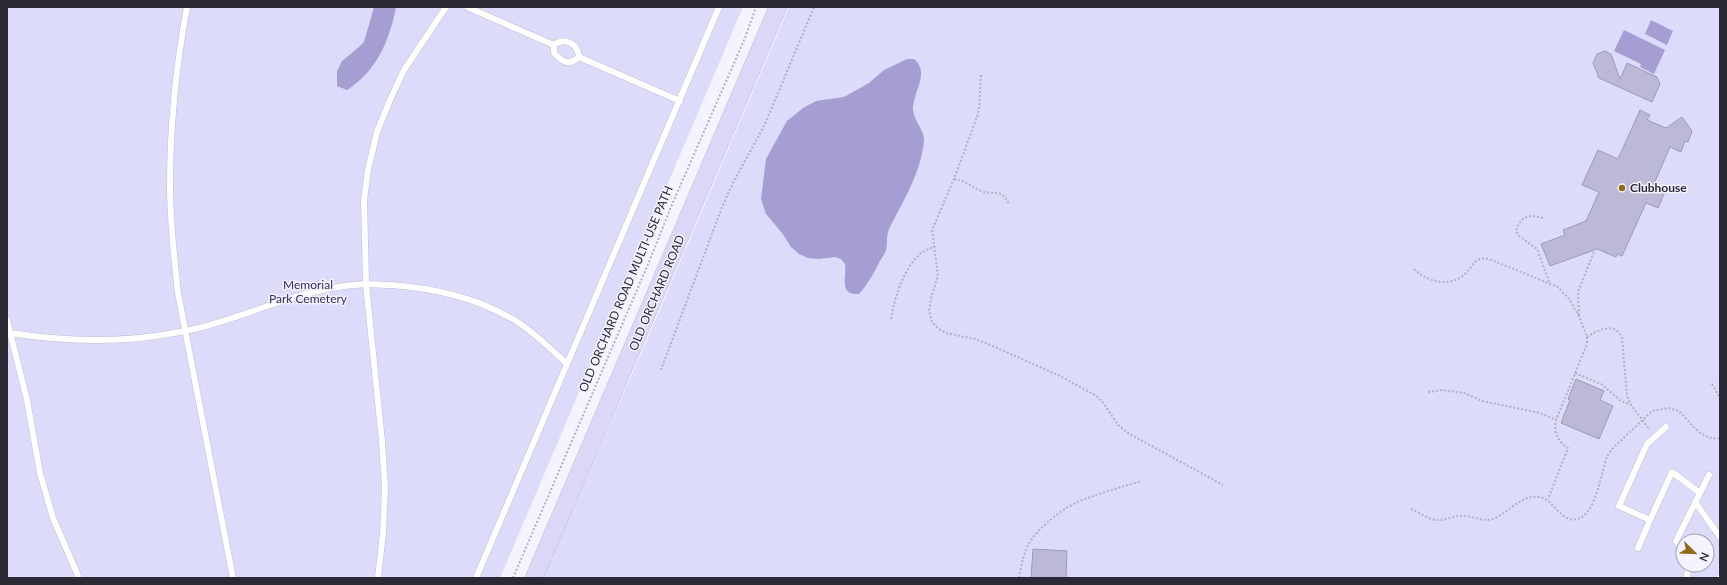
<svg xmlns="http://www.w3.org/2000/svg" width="1727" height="585" font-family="Lato,sans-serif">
<rect width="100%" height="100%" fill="#f4f3ff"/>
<g fill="#dddbfa" fill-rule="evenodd">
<path d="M7,7H743L500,578H7Z"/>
<path d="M789,7H1720V578H543L640,356ZM1683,541H1707V565H1683Z"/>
</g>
<g fill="#a59ed2">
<path d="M374,7H396C390,40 376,72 347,90L337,86V71L342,61L359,47L364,42Z"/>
<path d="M1651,20L1673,31L1667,45L1645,34Z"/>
<path d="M1624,30L1665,50L1654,74L1640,67L1641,64L1614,51Z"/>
<path d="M907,59H914C930,72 914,91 913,107C912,120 925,129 924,141C921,173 903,201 889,229C886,236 888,243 886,250C885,254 882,257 880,261C874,273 868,284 859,294C838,295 847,278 845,264L841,259L835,257L819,259L808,258L799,254L791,247L782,233L766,214L761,199L766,159L787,121L803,108L816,101L844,97L869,83L884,70Z"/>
</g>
<g fill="#bbb9d5" stroke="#9d9bb6">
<path d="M1605,51L1611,54L1620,79L1627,63L1657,77L1660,84L1652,102L1599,78L1593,63L1597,54Z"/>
<path d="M1640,110L1650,115L1647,120L1666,128L1682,117L1692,131L1688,142L1685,141L1681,152L1670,147L1653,186L1665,192L1658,208L1646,203L1622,256L1617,254L1616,257L1597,249L1550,266L1541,244L1565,235L1563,230L1586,221L1599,192L1582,185L1598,150L1618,159Z"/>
<path d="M1576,379L1604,391L1600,400L1613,406L1599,439L1561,423L1570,400L1568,399Z"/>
<path d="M1033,549L1067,551L1066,578H1031Z"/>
</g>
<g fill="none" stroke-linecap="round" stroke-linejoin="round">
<defs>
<g id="lane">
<path d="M187,7C176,66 170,126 170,186C170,222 174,257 178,293L233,578"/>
<path d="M467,7L554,45V53C562,62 569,66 579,57L680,101"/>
<path d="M554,45C564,37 578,43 579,57"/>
<path d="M7,320L27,400L40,473L53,518L79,578"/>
<path d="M10,333C67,342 128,343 185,331C221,324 256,309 292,298C314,291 343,285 366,284C374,284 382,285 390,285C435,288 478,298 516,321C535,333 551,349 567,364"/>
<path d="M1666,427L1647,444L1619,506L1650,520L1672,472L1700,493"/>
<path d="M1695,502L1720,537"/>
<path d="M1638,548L1650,520"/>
<path d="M1683,551L1676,541L1709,475"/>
<path d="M378,578L383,533L385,488L382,441L366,284L364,200L368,170L377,132L390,100L404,70L446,7"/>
<path d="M476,578L719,7"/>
<path d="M1686,578L1690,565"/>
<path d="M1720,578V577"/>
</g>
<path id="secondary" d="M534,578L778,7"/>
</defs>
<use href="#lane" stroke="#bfbdd9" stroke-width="7"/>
<use href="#secondary" stroke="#bfbdd9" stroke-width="18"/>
<g stroke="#b2b1bc" stroke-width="2" stroke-dasharray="2 2" stroke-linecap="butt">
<path d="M981,75L979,108L977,117L954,179L932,230L938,276L931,298L929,311L932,322L939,329L946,333L975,339L988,344L1058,375L1095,395L1102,401L1118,425L1128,433L1223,485"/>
<path d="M954,179C966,181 969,185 979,190C992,197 1000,186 1009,204"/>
<path d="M1543,218C1530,214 1520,216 1516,231L1518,235L1537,249L1550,284"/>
<path d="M1414,269C1427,282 1450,288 1465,274C1474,266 1474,256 1489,259L1558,287L1569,299L1579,316L1587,337V344L1556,420C1553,431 1558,442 1568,448L1548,499"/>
<path d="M1579,315L1578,292L1595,249"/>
<path d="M891,319C895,297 902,272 919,255C922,251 930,249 935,246"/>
<path d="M1587,337C1599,329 1615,322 1622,338L1627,396L1631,405L1650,430"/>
<path d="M661,370L722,207L733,183L765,124L814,7"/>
<path d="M1575,373L1601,384L1621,401L1631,405"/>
<path d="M1712,384L1720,398"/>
<path d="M1428,392L1442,390L1464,393L1482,401L1540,413L1556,420"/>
<path d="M1411,509C1418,512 1428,519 1436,520C1446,521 1455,514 1466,516C1475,517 1484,522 1493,519C1508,513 1522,494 1539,497C1555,499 1562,528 1582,517C1596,509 1602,471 1607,456L1612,449L1652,411L1669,408L1679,411C1690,422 1701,441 1720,438"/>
<path d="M513,578L649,262L671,207L745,38L756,7"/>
<path d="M1019,578C1021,566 1023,556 1028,545C1037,528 1066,505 1085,499C1103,492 1122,487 1141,481"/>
</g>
<use href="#lane" stroke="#fff" stroke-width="6"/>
<use href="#secondary" stroke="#dcd6f7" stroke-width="17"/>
</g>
<circle fill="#936a14" stroke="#f4f3ff" stroke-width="1.5" cx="1622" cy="188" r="4"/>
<g text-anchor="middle" stroke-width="3" stroke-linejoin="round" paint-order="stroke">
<g font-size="12" font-weight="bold" fill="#2a2934" stroke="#f4f3ff" text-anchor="start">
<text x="1630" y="192">Clubhouse</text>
</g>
<g font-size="12" fill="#372a68" stroke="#f4f3ff">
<text x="308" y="289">Memorial<tspan x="308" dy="14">Park Cemetery</tspan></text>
</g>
<g font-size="12" fill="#2a2934" stroke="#f4f3ff">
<text transform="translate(626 289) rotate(-67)" y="4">OLD ORCHARD ROAD MULTI-USE PATH</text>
<text transform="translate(657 293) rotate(-67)" y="4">OLD ORCHARD ROAD</text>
</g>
</g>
<rect width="1727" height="585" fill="none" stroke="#2a2934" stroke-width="16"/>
<g transform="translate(1695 553) rotate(113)"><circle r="19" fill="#f4f3ff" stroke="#a3a2ae"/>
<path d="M0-3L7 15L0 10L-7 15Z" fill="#936a14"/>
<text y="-6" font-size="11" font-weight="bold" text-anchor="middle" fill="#2a2934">N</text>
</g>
</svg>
